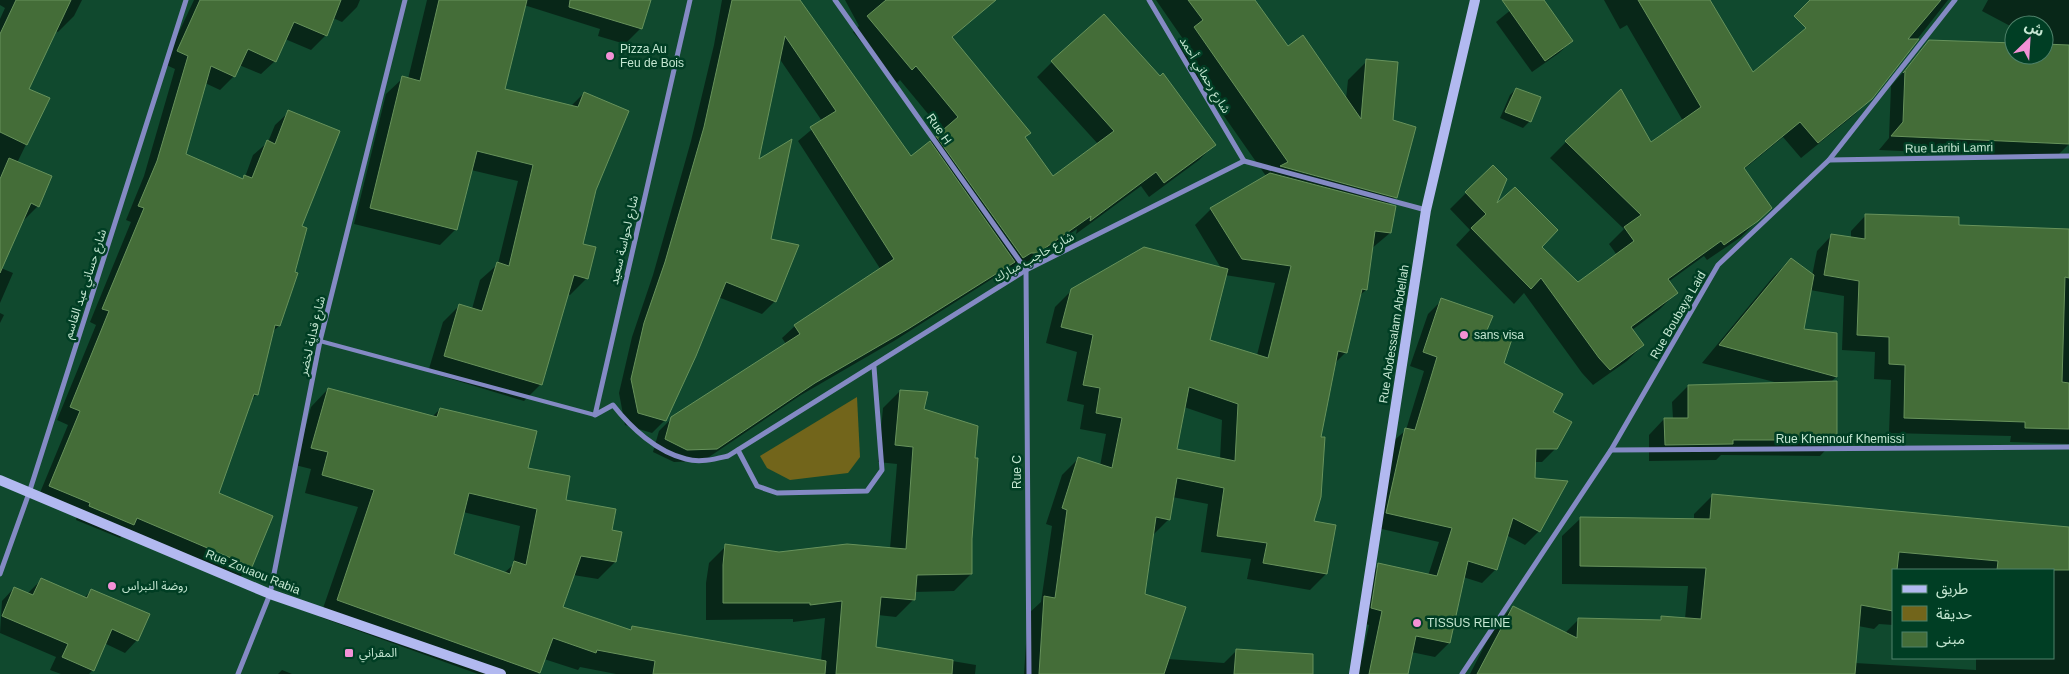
<svg xmlns="http://www.w3.org/2000/svg" width="2069" height="674" font-family="Arial,'Noto Sans Arabic',sans-serif">
<rect width="100%" height="100%" fill="#10492e"/>
<path fill="#72651b" d="M857,397L860,457L848,473L790,480L767,468L760,456Z"/>
<g fill="#0007" fill-rule="evenodd">
<path d="M0,0H82L74,16L58,32L55,31L27,89L48,99L17,163L38,206L22,222L1,268L13,273L0,303V19L5,8L0,5Z"/>
<path d="M194,0H360L357,7L342,22L333,18L326,35L311,50L285,39L275,61L261,74L239,65L234,76L220,90L205,83L184,155L242,180L245,177L253,155L268,142L275,125L289,112L300,227L279,326L272,332L257,394L251,400L217,494L251,566L237,580L126,532L120,538L76,520L77,516L37,500L68,425L57,420L96,325L90,322L131,222L126,220L144,176L175,69L164,64Z"/>
<path d="M427,0H650L641,28L625,44L598,36L600,29L524,5L504,90L571,106L584,93L595,190L581,244L587,278L570,295L567,294L541,384L524,401L428,372L443,322L459,306L472,309L480,280L498,264L518,181L471,170L456,229L440,245L354,224L386,94L403,78L408,79Z"/>
<path d="M722,0H799L911,158L943,132L900,80L896,84L853,32L859,26L845,0H972L981,11L952,38L1052,178L1098,144L1037,77L1052,62L1214,145L1199,160L1149,197L1141,186L1076,234L1077,229L1022,267H1014L1007,272L1006,270L894,341L801,395L703,461L674,462L653,452L659,431L672,418L786,344L782,338L795,326L881,270L798,141L822,121L779,58L757,162L770,239L775,301L762,314L718,297L665,420L652,433L625,425L619,393L632,337L653,275L691,141L714,45Z"/>
<path d="M1156,0H1254L1287,48L1346,99L1348,80L1367,61L1392,121L1396,197L1387,205L1390,233L1371,249L1366,290L1359,296L1346,352L1334,364L1319,438L1312,522L1326,574L1310,590L1247,579L1251,559L1201,552L1208,504L1172,497L1169,519L1152,536L1144,594L1168,659L1224,663L1237,650L1286,674H1024L1028,614L1041,602L1052,526L1046,524L1062,475L1078,459L1100,466L1106,434L1080,429L1084,405L1067,401L1077,352L1046,343L1055,307L1072,290L1221,268L1195,225L1211,209L1266,176L1175,46L1183,39ZM1225,275L1275,283L1257,355L1209,340ZM1184,407L1222,420L1220,459L1175,450Z"/>
<path d="M1523,0H1542L1572,41L1559,53L1532,72L1496,22Z"/>
<path d="M1604,0H1708L1752,74L1817,23L1836,0H1948L1871,98L1854,115L1801,158L1783,137L1743,170L1770,208L1741,237L1707,260L1704,256L1668,282L1676,293L1660,309L1632,330L1643,345L1627,361L1593,385L1582,373L1524,293L1514,304L1456,245L1470,230L1450,209L1493,166L1494,208L1540,247L1577,284L1617,255L1609,244L1624,229L1550,158L1566,142L1650,144L1683,121L1627,25L1620,29Z"/>
<path d="M1988,0H2069V144L2055,158L1879,150L1889,138L1891,86L1930,41L2014,44V55H2044V25H2014V28L1982,11Z"/>
<path d="M1516,89L1530,121L1523,128L1500,118L1510,95Z"/>
<path d="M1866,215L1958,226L2069,230V444L2010,442L2011,436L1889,433L1891,380L1874,379L1875,352L1842,350L1844,296L1810,290L1802,330L1836,377L1830,383L1835,440L1820,456L1721,455L1716,460L1649,461V435L1664,419H1673L1672,402L1688,386L1778,383L1702,363L1773,277L1791,259L1812,276L1817,251L1832,235L1851,238V231Z"/>
<path d="M1442,300L1486,331L1503,363L1551,413L1556,448L1542,462H1534L1533,479L1566,482L1539,531L1525,545L1506,535L1496,569L1482,583L1463,577L1449,643L1435,657L1411,652L1406,674H1358L1369,625L1358,622L1365,579L1379,565L1428,576L1439,542L1373,527L1391,443L1406,430L1424,371L1410,366L1428,314Z"/>
<path d="M0,313L4,315L0,323Z"/>
<path d="M328,389L432,417L440,409L527,469L564,501L611,531L615,562L598,579L573,575L562,608L629,631L632,627L821,661L825,618L793,622V619L706,620V583L709,563L726,546L779,553L890,549L897,464L878,462L883,408L900,391L922,410L970,539L971,574L954,591L914,592L913,600L896,617L878,615L875,648L976,665L975,674H616L580,667L578,670L544,659L538,674H478L320,617L358,507L305,493L311,469L295,465L311,407ZM463,512L520,526L513,565L504,573L453,555Z"/>
<path d="M1713,495L2069,528V674H1470L1495,625L1513,607L1565,633L1579,619L1658,621L1662,618L1685,619L1688,586L1562,584V536L1581,518L1694,520V514ZM1893,570H2053V658H1976V670L1855,663L1858,626L1874,629L1879,624L1893,625Z"/>
<path d="M41,580L84,598L92,590L137,640L125,653L104,643L93,670L89,674H61L50,670L56,657L0,633L2,601L14,588L27,594Z"/>
<path d="M282,670L292,674H278Z"/>
</g>
<g fill="#446d38" stroke="#67925b" fill-rule="evenodd">
<path d="M16,0H71L29,89L50,98L27,145L0,132V34Z"/>
<path d="M200,0H341L327,36L294,22L276,62L248,49L235,77L211,66L186,154L243,179L244,175L252,178L267,140L275,144L288,110L340,131L302,226L307,228L295,272L298,273L280,326L275,325L258,395L254,394L219,493L273,516L252,567L137,518L134,525L89,506L90,503L49,486L80,411L70,407L109,311L102,309L144,208L138,206L157,161L188,56L177,51Z"/>
<path d="M439,0H527L505,89L578,107L584,92L629,111L596,190L583,244L596,247L588,279L574,275L542,385L444,356L459,304L482,311L497,262L509,266L533,165L477,151L457,230L370,208L402,76L420,81Z"/>
<path d="M570,0H651L642,29L569,7Z"/>
<path d="M732,0H800L911,156L930,141L1015,262L908,329L815,383L717,449L687,450L665,439L671,417L800,334L794,325L894,259L810,127L836,111L785,36L759,159L792,139L771,239L799,245L776,302L726,282L696,356L666,421L638,413L631,379L644,323L665,262L704,127Z"/>
<path d="M886,0H996L952,37L1031,133L1025,137L1053,176L1114,131L1051,61L1104,14L1160,76L1163,73L1216,145L1164,183L1156,172L1090,221L1091,216L1038,253H1031L1023,258L936,136L958,117L916,66L912,70L867,16Z"/>
<path d="M1188,0H1255L1288,46L1303,35L1361,119L1366,59L1398,62L1393,120L1416,127L1397,198L1280,166L1288,162L1194,27L1203,20Z"/>
<path d="M1502,0H1544L1573,41L1545,61Z"/>
<path d="M1638,0H1710L1753,72L1806,28L1794,16L1810,0H1941L1908,39H1919L1872,99L1818,143L1800,122L1744,168L1772,208L1758,221L1724,245L1721,241L1668,279L1678,293L1631,327L1644,345L1610,370L1599,358L1541,278L1531,289L1471,228L1486,214L1465,192L1493,165L1507,179L1497,203L1515,187L1558,230L1542,247L1578,282L1634,241L1624,227L1641,215L1565,141L1621,89L1651,142L1701,107Z"/>
<path d="M1929,40L2014,43V55H2044V44L2069,45V144L1891,136L1903,122L1905,71L1903,73Z"/>
<path d="M1516,88L1541,97L1531,122L1505,112Z"/>
<path d="M9,158L52,176L39,207L31,203L0,273V179Z"/>
<path d="M1270,173L1396,206L1391,233L1375,231L1367,290L1362,289L1347,353L1338,351L1321,437H1325L1321,497L1314,521L1336,525L1327,574L1263,563L1267,543L1217,536L1224,488L1177,478L1170,520L1156,517L1145,594L1186,607L1164,674H1039L1044,596L1055,598L1067,510L1062,508L1078,457L1112,468L1122,418L1096,413L1100,388L1083,385L1093,335L1061,327L1071,289L1144,247L1228,269L1210,340L1268,358L1291,266L1242,259L1210,208ZM1189,387L1238,404L1235,461L1177,449Z"/>
<path d="M1865,214L1959,217V225L2069,229V278L2065,277L2062,382L2069,383V429L2025,428V422L1904,418L1905,365L1889,364V337L1857,335L1859,281L1824,275L1831,234L1865,239Z"/>
<path d="M1791,258L1814,275L1804,329L1837,333V377L1719,345Z"/>
<path d="M1441,298L1493,316L1487,330L1512,339L1504,363L1563,394L1553,412L1572,422L1557,449H1536L1535,478L1568,481L1540,532L1513,518L1497,570L1468,561L1450,643L1416,636L1408,674H1369L1382,611L1371,608L1378,563L1437,576L1452,528L1386,513L1405,428L1415,430L1437,357L1423,352Z"/>
<path d="M1837,381V440H1733V444L1665,445L1664,418H1688V385Z"/>
<path d="M328,388L437,417L440,408L537,431L528,468L570,476L566,500L616,509L612,530L622,532L616,562L581,556L563,607L631,630L632,626L826,661L825,674H653L655,661L597,650L596,653L553,638L540,673L337,600L374,490L322,475L328,452L311,448ZM469,493L537,509L526,565L514,561L510,574L454,554Z"/>
<path d="M900,390L928,392L924,409L978,426L975,458H978L972,539V574L917,575L915,600L881,597L876,647L953,660L952,674H836L842,601L810,605V603H723V565L725,544L779,552L847,544L906,549L913,447L895,445Z"/>
<path d="M1712,494L2069,527V570H1997L1998,561L1899,552L1897,570H1893V611L1861,605L1855,674H1477L1513,606L1577,638L1578,618L1661,620V616L1701,619L1706,568L1580,566V517L1710,519Z"/>
<path d="M41,578L87,598L91,589L150,614L138,641L112,629L94,671L62,657L68,644L2,616L14,587L33,595Z"/>
<path d="M1236,649L1313,654V674H1234Z"/>
</g>
<g fill="none" stroke-linecap="round" stroke-linejoin="round">
<path stroke="#848ac4" stroke-width="4" d="M320,341L595,415"/>
<g stroke="#848ac4" stroke-width="5">
<path d="M690,0L595,415L613,405C631,428 657,452 686,459C700,463 715,459 728,456L1026,270L1244,161L1426,210"/>
<path d="M835,0L1026,270L1029,674"/>
<path d="M1149,0L1244,161"/>
<path d="M1829,160L2069,156"/>
<path d="M738,450L757,486L777,493L867,491L882,470L874,367"/>
<path d="M1611,450L2069,447"/>
<path d="M0,574L29,493L186,0"/>
<path d="M238,674L270,594L320,341L405,0"/>
<path d="M1462,674L1611,450L1718,265L1829,160L1955,0"/>
</g>
<g stroke="#b2b9f0" stroke-width="10">
<path d="M0,480L270,594L501,674"/>
<path d="M1354,674L1426,210L1475,0"/>
</g>
</g>
<g fill="#f391d6" stroke="#003e24" stroke-width="2">
<circle cx="610" cy="56" r="5"/>
<circle cx="1464" cy="335" r="5"/>
<circle cx="112" cy="586" r="5"/>
<circle cx="1417" cy="623" r="5"/>
<rect x="344" y="648" width="10" height="10" rx="2.5"/>
</g>
<g text-anchor="middle" stroke-width="5" stroke-linejoin="round" paint-order="stroke">
<g font-size="12" fill="#c4e7d2" stroke="#003e24" text-anchor="start">
<text x="620" y="53">Pizza Au<tspan x="620" dy="14">Feu de Bois</tspan></text>
<text x="1474" y="339">sans visa</text>
<text x="122" y="590">روضة النبراس</text>
<text x="1427" y="627">TISSUS REINE</text>
<text x="359" y="657">المقراني</text>
</g>
<g font-size="12" fill="#c4e7d2" stroke="#003e24">
<text transform="translate(1205 75) rotate(59)" y="4">شارع رحماني أحمد</text>
<text transform="translate(939 129) rotate(55)" y="4">Rue H</text>
<text transform="translate(1949 148) rotate(-1)" y="4">Rue Laribi Lamri</text>
<text transform="translate(624 240) rotate(-77)" y="4">شارع لحواسة سعيد</text>
<text transform="translate(1034 257) rotate(-29)" y="4">شارع حاجب مبارك</text>
<text transform="translate(85 284) rotate(-72)" y="4">شارع حساني عبد القاسم</text>
<text transform="translate(1678 315) rotate(-60)" y="4">Rue Boubaya Laid</text>
<text transform="translate(1394 334) rotate(-81)" y="4">Rue Abdessalam Abdellah</text>
<text transform="translate(312 336) rotate(-77)" y="4">شارع قداية لخضر</text>
<text x="1840" y="443">Rue Khennouf Khemissi</text>
<text transform="translate(1017 472) rotate(-90)" y="4">Rue C</text>
<text transform="translate(253 572) rotate(22)" y="4">Rue Zouaou Rabia</text>
</g>
</g>
<rect x="1892" y="569" width="162" height="90" fill="#003e24" stroke="#4e826a"/>
<rect x="1902" y="585" width="25" height="8" fill="#b2b9f0" stroke="#4e826a"/>
<text x="1936" y="594" font-size="15" fill="#c4e7d2">طريق</text>
<rect x="1902" y="606" width="25" height="15" fill="#72651b" stroke="#4e826a"/>
<text x="1936" y="619" font-size="15" fill="#c4e7d2">حديقة</text>
<rect x="1902" y="632" width="25" height="15" fill="#446d38" stroke="#4e826a"/>
<text x="1936" y="644" font-size="15" fill="#c4e7d2">مبنى</text>
<g transform="translate(2029 40) rotate(25)"><circle r="24" fill="#003e24" stroke="#4e826a"/>
<path d="M0-4L9 19L0 12L-9 19Z" fill="#f391d6"/>
<text y="-8" font-size="14" font-weight="bold" text-anchor="middle" fill="#c4e7d2">ش</text>
</g>
</svg>
